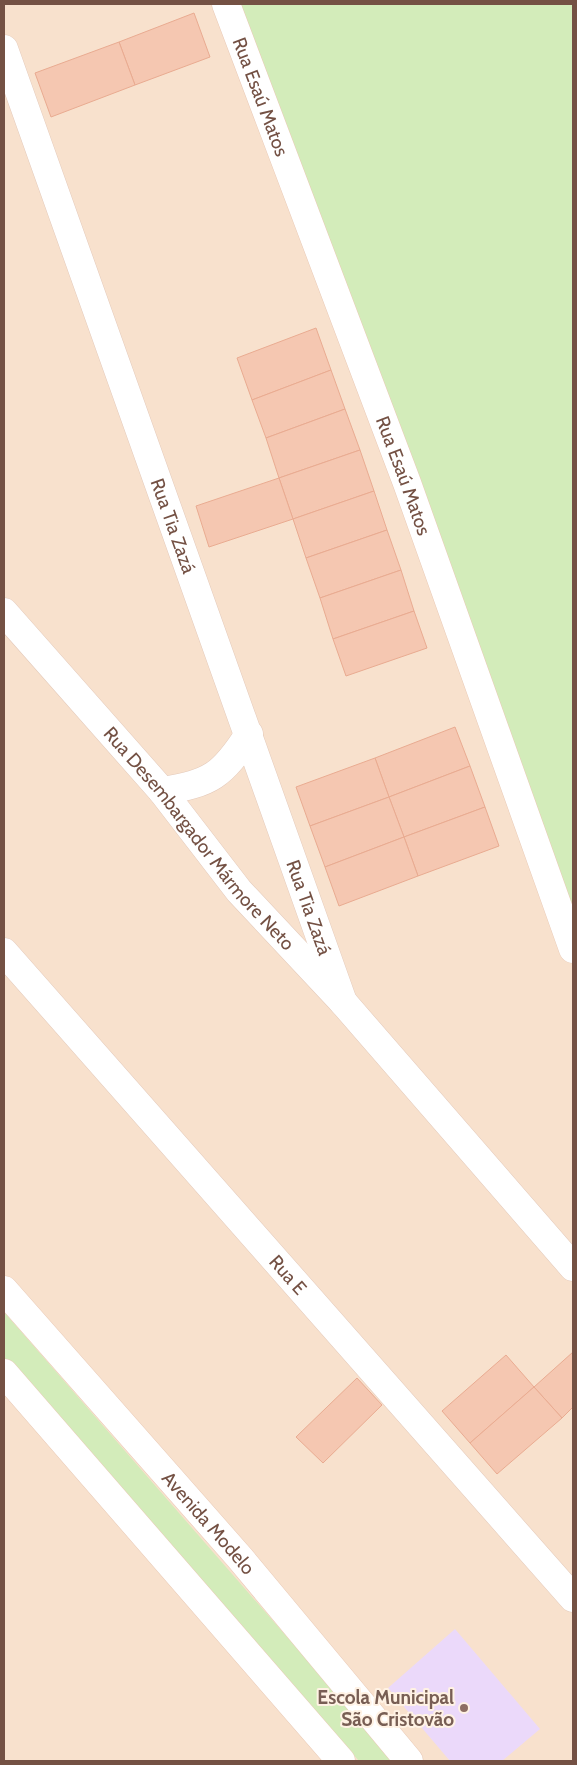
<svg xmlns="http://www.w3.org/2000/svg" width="577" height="1765" font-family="Cabin,sans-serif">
<rect width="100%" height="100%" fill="#feeedc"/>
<path fill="#f8e1cd" d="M4,4H284L573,797V1761H4Z"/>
<path fill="#ebd9fa" d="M455,1629L540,1729L502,1761H450L388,1688Z"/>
<g fill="#d3ecba">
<path d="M235,4H573V920Z"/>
<path d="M4,1312L395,1761H359L4,1358Z"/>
</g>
<g fill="#f5c7b1" stroke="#e9ab91">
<path d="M194,13L210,57L135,85L119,42Z"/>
<path d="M119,42L135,85L51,117L35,73Z"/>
<path d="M316,328L331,370L252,400L237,358Z"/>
<path d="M331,370L345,409L266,438L252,400Z"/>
<path d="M345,409L360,450L279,478L266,438Z"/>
<path d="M360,450L374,491L293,519L279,478Z"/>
<path d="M279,478L293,519L209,547L196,506Z"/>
<path d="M374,491L387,530L306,558L293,519Z"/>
<path d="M387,530L401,570L320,598L306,558Z"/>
<path d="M401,570L414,611L333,639L320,598Z"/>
<path d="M414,611L427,648L346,676L333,639Z"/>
<path d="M455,727L470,766L389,797L375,758Z"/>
<path d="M375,758L389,797L310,826L296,787Z"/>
<path d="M470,766L485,807L404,837L389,797Z"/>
<path d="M389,797L404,837L325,867L310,826Z"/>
<path d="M485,807L499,846L418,876L404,837Z"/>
<path d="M404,837L418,876L339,906L325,867Z"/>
<path d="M573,1352V1407L562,1418L534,1387Z"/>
<path d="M506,1355L534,1387L470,1443L442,1411Z"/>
<path d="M357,1378L382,1405L323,1463L296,1437Z"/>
<path d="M534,1387L562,1418L497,1474L470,1443Z"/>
</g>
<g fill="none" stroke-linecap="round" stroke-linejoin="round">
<defs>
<g id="street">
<path id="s1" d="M4,49L343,1002"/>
<path id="s2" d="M4,612L162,791L239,891L343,1002L573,1267"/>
<path d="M162,791C211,783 222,776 249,734"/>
<path id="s3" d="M4,952L573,1598"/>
</g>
<g id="secondary">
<path id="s4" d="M226,4L407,483L573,949"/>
<path id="s5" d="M4,1290L240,1558L409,1761"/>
<path d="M4,1373L341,1761"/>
</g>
</defs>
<use href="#street" stroke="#e4cabb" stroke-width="29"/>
<use href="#secondary" stroke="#e9cab7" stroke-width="29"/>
<use href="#street" stroke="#fff" stroke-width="28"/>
<use href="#secondary" stroke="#fff" stroke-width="28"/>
</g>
<circle fill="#8d6e63" stroke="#fff2e4" stroke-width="2" cx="464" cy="1708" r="5"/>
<g text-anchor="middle" stroke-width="4" stroke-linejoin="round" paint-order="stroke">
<g font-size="19" fill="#745144" stroke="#fff2e4">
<text dy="7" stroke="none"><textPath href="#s4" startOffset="99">Rua Esaú Matos</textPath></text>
<text dy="7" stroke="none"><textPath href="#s4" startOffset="504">Rua Esaú Matos</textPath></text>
<text dy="7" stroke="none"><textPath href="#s1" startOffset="506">Rua Tia Zazá</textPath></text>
<text dy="7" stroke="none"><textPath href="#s2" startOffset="299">Rua Desembargador Mármore Neto</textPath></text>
<text dy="7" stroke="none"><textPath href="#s1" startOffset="911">Rua Tia Zazá</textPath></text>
<text dy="7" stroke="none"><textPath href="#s3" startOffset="430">Rua E</textPath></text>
<text dy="7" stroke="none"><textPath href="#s5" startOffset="310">Avenida Modelo</textPath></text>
</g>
<g font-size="19" font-weight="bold" fill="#785e54" stroke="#fff2e4" text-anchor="end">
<text x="454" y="1704">Escola Municipal<tspan x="454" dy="22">São Cristovão</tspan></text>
</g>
</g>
<rect width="577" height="1765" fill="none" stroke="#745144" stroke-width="10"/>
</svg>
